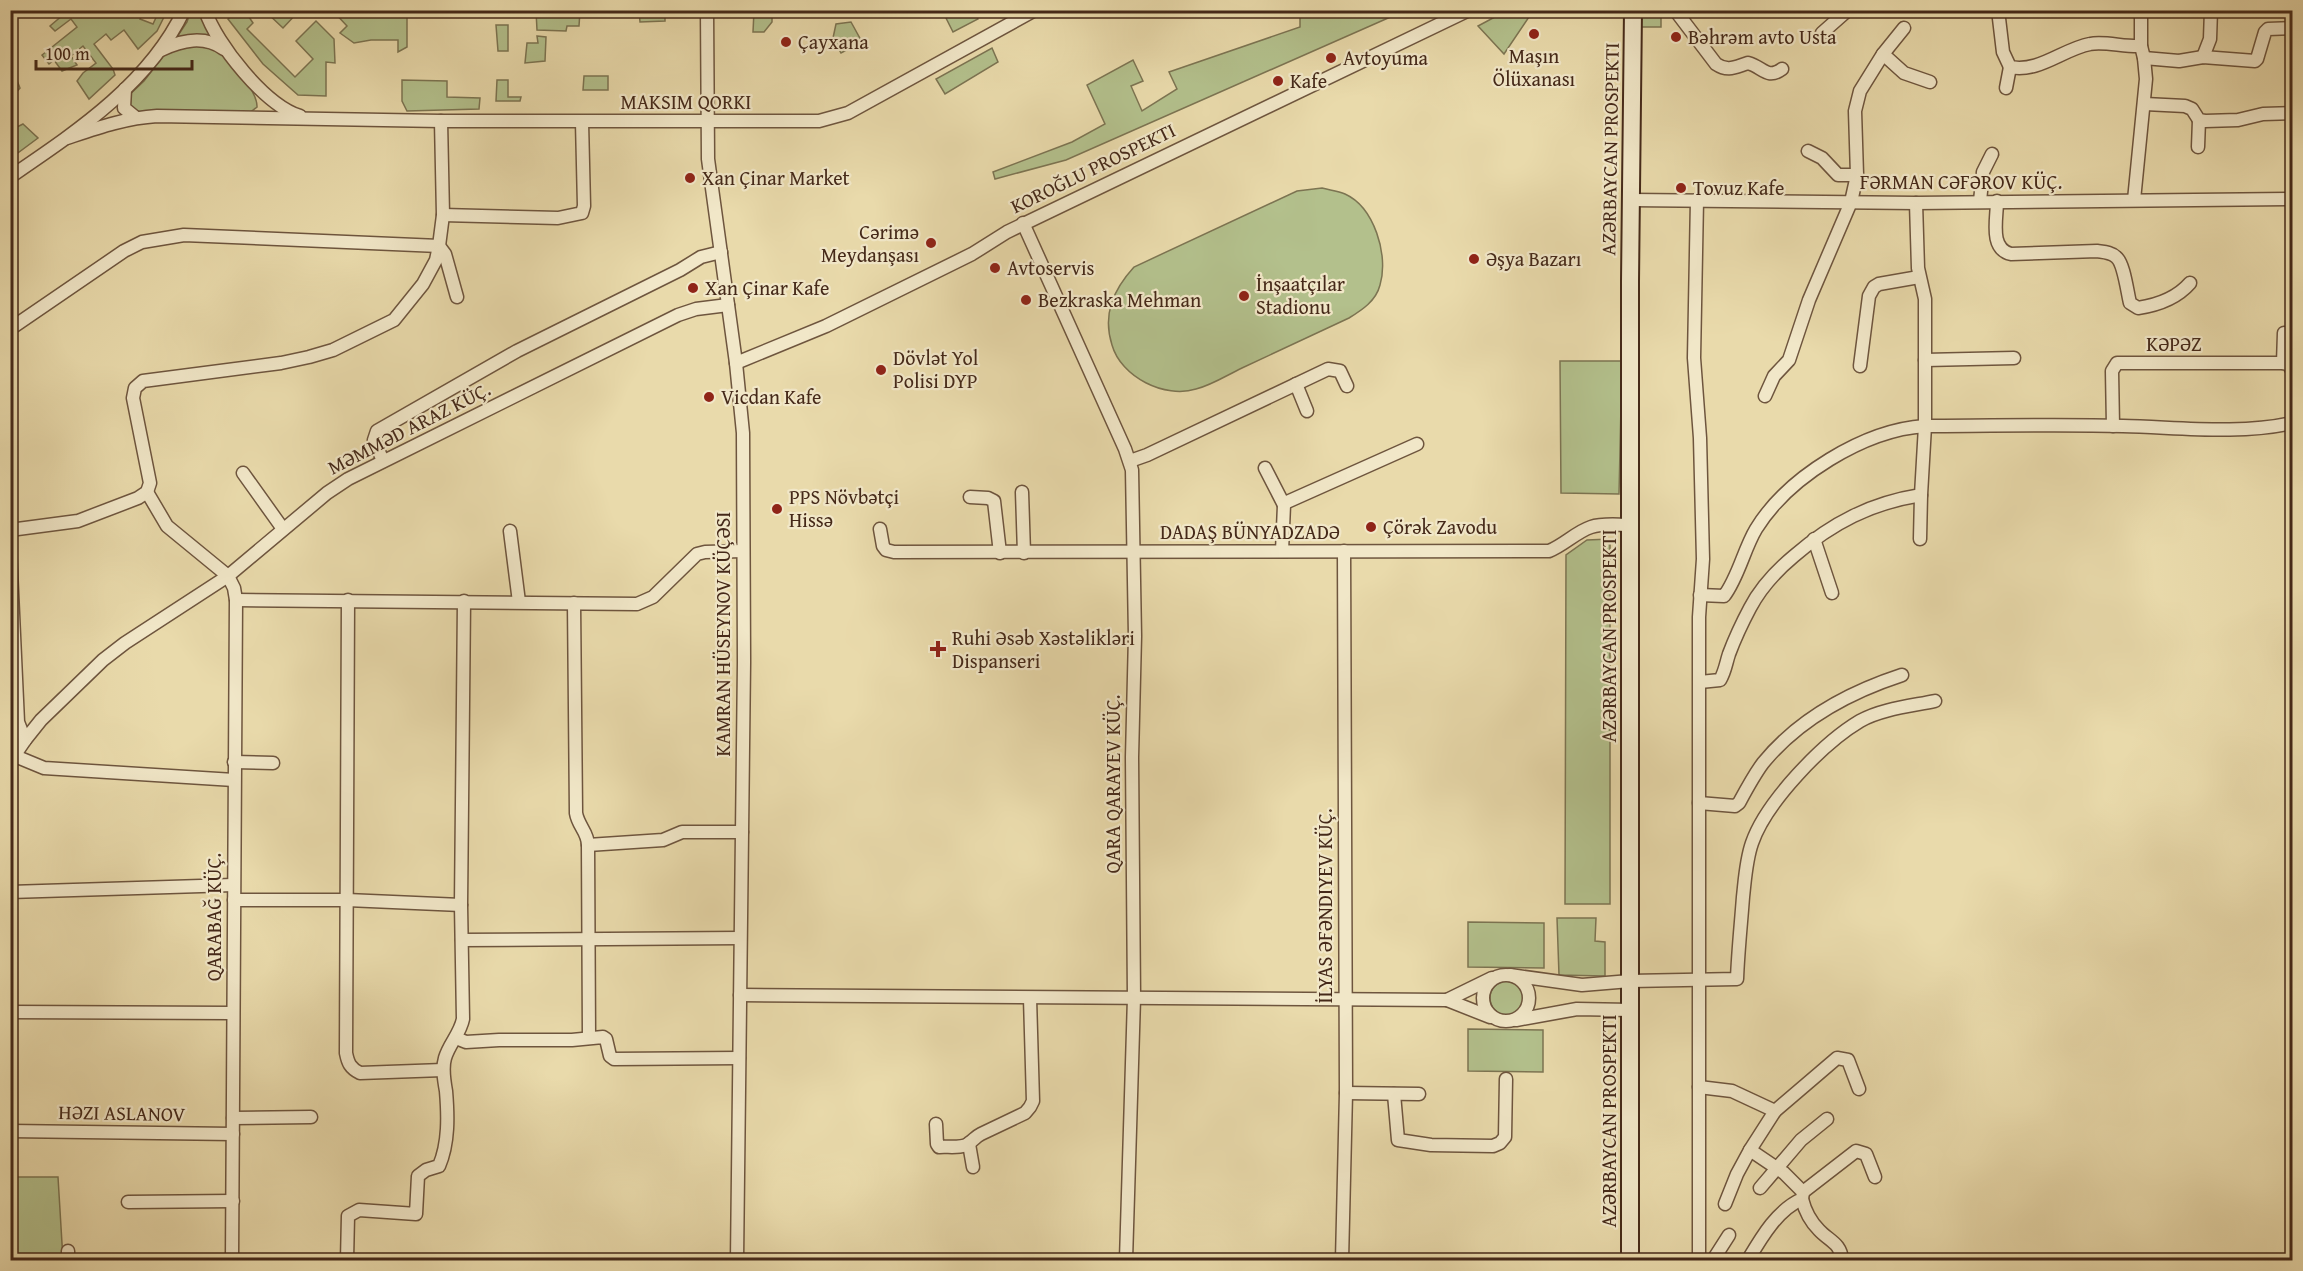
<svg xmlns="http://www.w3.org/2000/svg" width="2303" height="1271" font-family="'Gentium Book Plus',serif">
<rect width="100%" height="100%" fill="#e9daab"/>
<filter id="stains"><feTurbulence type="fractalNoise" baseFrequency=".00333" numOctaves="4"/><feColorMatrix values="0 0 0 0 .2 0 0 0 0 .09 0 0 0 0 .02 0 0 0 .5 -.17"/></filter>
<radialGradient id="worn" r=".72"><stop offset=".6" stop-color="#630" stop-opacity="0"/><stop offset="1" stop-color="#630" stop-opacity=".3"/></radialGradient>
<g fill="#b3c08c" stroke="#7c7452" stroke-width="1.5">
<path d="M191,10L199,11L211,36L195,35L177,37L187,22Z"/>
<path d="M480,10V16H441L424,12L407,13V47L398,52V40H371L354,43L340,33L347,26L333,11Z"/>
<path d="M62,11H144L140,19L153,24L159,11H167L157,31L138,49L124,30L111,40L106,34L94,44L113,69L115,75L89,99L77,81L83,73L96,63L83,46L71,56L77,65L62,71L54,60L49,64L42,55L77,27L71,19L55,31L50,26L64,14Z"/>
<path d="M237,11H245L253,23L247,29L295,77L313,59L296,41L316,21L334,39L335,63L326,62V96L298,95L263,64L228,19Z"/>
<path d="M265,11H299L283,28Z"/>
<path d="M536,11H580L579,26H567L566,31L537,30Z"/>
<path d="M639,11H665V21L640,22Z"/>
<path d="M754,11H772V22L764,32H753Z"/>
<path d="M974,11L978,19L953,32L946,18L958,11Z"/>
<path d="M1300,11H1404L1066,160L995,179L993,172L1072,142L1105,124L1087,85L1133,60L1143,81L1131,86L1142,111L1177,89L1169,72L1300,27Z"/>
<path d="M1506,11H1533L1504,54L1478,26Z"/>
<rect x="1640" y="11" width="21" height="16"/>
<path d="M851,22L862,42L841,53L833,38L836,24Z"/>
<path d="M496,25H508V51H498Z"/>
<path d="M537,36L546,37L545,61L525,63L527,43H538Z"/>
<path d="M177,46H214C227,58 258,90 257,107L248,114L132,112L126,98L144,81L167,51Z"/>
<path d="M992,48L998,62L945,94L936,79Z"/>
<path d="M11,65L20,88L11,98L10,65Z"/>
<path d="M584,76H608V90H583Z"/>
<path d="M402,80L447,81V97L480,98L479,109L407,111L402,101Z"/>
<path d="M497,80H508V97H521L520,101H496Z"/>
<path d="M23,124L38,138L11,158V130Z"/>
<path d="M1322,188C1329,190 1338,191 1345,194C1374,207 1389,255 1380,285C1376,301 1362,310 1349,318C1313,335 1277,352 1242,368C1227,375 1212,385 1196,389C1165,399 1121,377 1112,345C1102,314 1114,289 1134,267L1297,191Z"/>
<path d="M1560,361H1622L1619,494L1561,493Z"/>
<path d="M1610,539V904H1565L1566,555L1587,540Z"/>
<path d="M1557,918H1596L1595,941L1605,942V976L1559,975Z"/>
<path d="M1468,922L1544,923V968L1468,967Z"/>
<circle cx="1507" cy="998" r="17"/>
<path d="M1468,1029L1543,1030V1072L1468,1071Z"/>
<path d="M11,1177H58L63,1260H11Z"/>
</g>
<g fill="none" stroke-linecap="round" stroke-linejoin="round">
<defs>
<g id="street">
<path d="M205,10C217,45 265,105 300,116"/>
<path d="M707,10L708,159L736,363L743,433L744,662L737,1260"/>
<path d="M1675,10L1716,64C1728,72 1735,67 1748,63C1763,67 1767,80 1782,69"/>
<path d="M1998,10L2003,52L2010,67C2039,73 2063,49 2090,44C2104,41 2124,47 2141,46"/>
<path d="M1822,33L1848,10"/>
<path d="M161,50C182,40 204,35 224,49"/>
<path d="M1883,54L1904,73L1930,82"/>
<path d="M2203,57L2210,39L2211,10"/>
<path d="M2144,58L2179,61L2203,57L2255,61L2257,59L2265,32L2268,29L2292,28"/>
<path d="M2006,88L2010,67"/>
<path d="M125,89L124,108L135,117"/>
<path d="M2145,104L2185,106L2192,109L2199,120L2205,121L2238,120L2263,114L2292,113"/>
<path d="M67,138C97,128 125,118 157,116L441,121H819L848,113L1035,10"/>
<path d="M2198,147L2199,120"/>
<path d="M1808,151L1822,158L1838,175H1857"/>
<path d="M10,177C76,132 149,84 184,10"/>
<path d="M1631,200L1916,203L2292,199"/>
<path d="M1697,200L1694,358L1700,438L1703,559L1699,617V1260"/>
<path d="M2134,200L2146,79L2144,58L2141,46V10"/>
<path d="M1980,201L1983,172L1992,154"/>
<path d="M1997,201C1997,219 1989,249 2011,254L2097,251C2104,252 2111,252 2116,257C2124,263 2127,291 2130,303L2138,308C2158,305 2177,298 2190,283"/>
<path d="M443,215L558,218L582,213L584,206L582,122"/>
<path d="M1023,223L1125,449L1132,470L1135,636L1132,757L1134,998L1126,1260"/>
<path d="M10,329L124,251L142,242L184,235L439,246L445,254L457,297"/>
<path d="M1925,360L2014,358"/>
<path d="M736,363L826,326L972,254L1007,232L1469,10"/>
<path d="M2283,363L2284,333"/>
<path d="M1860,366L1869,296L1874,287L1879,284L1919,277"/>
<path d="M1296,384L1307,411"/>
<path d="M1765,396L1774,376L1789,360L1809,300L1851,202L1857,175L1855,111L1860,91L1883,54L1904,28"/>
<path d="M2113,426L2112,371L2117,363H2283L2288,364L2292,370"/>
<path d="M383,461L374,440L377,431L517,351L680,270L701,257L721,252"/>
<path d="M1130,461L1147,455L1328,369L1340,371L1347,386"/>
<path d="M1265,468L1284,505"/>
<path d="M243,473L283,529"/>
<path d="M147,492L167,526L228,576L234,588L236,600L232,1260"/>
<path d="M1022,492L1024,553"/>
<path d="M970,497L988,498L994,501L1000,553"/>
<path d="M880,529L883,546L886,550L894,552L1549,551C1564,545 1576,532 1591,527C1603,523 1617,525 1630,525"/>
<path d="M10,530L78,521L138,498L147,492L150,483L133,398L135,388L143,381L281,363L309,357L333,350L394,320L423,284L436,260L439,246L443,215L441,121"/>
<path d="M510,531L519,602"/>
<path d="M1814,539L1832,593"/>
<path d="M1920,539L1921,495"/>
<path d="M10,548L18,722L25,740"/>
<path d="M1282,551L1284,505L1287,502L1417,444"/>
<path d="M1700,595L1724,596C1738,578 1744,549 1756,529C1788,477 1864,430 1925,426C1991,426 2057,424 2123,426C2176,427 2240,435 2292,423"/>
<path d="M236,600L637,604L653,597L697,554L705,552L743,551"/>
<path d="M348,600L346,1053C348,1063 350,1068 360,1073L443,1070"/>
<path d="M574,603L576,813C578,826 588,832 588,845L589,1037"/>
<path d="M1700,682L1720,680C1725,672 1726,663 1729,654C1735,638 1742,623 1750,608C1761,587 1776,571 1794,556C1832,523 1871,503 1921,495L1925,426V299L1918,268L1916,203"/>
<path d="M15,756L44,768L234,780"/>
<path d="M10,762L25,740L41,720L103,660L125,643L228,576L327,493L348,479L678,315L696,309L728,305"/>
<path d="M234,762L273,763"/>
<path d="M1699,803L1735,806L1739,803C1746,790 1754,775 1763,763C1798,720 1850,692 1902,675"/>
<path d="M588,845L663,840L682,832H742"/>
<path d="M10,892L233,885"/>
<path d="M234,900H347L461,905"/>
<path d="M462,940L740,938"/>
<circle cx="1506" cy="998" r="23"/>
<path d="M1510,975L1582,985L1630,981L1737,979C1738,952 1741,924 1743,897C1745,879 1746,860 1752,843C1766,802 1823,743 1860,721C1881,709 1911,706 1935,701"/>
<path d="M740,995L1447,1000"/>
<path d="M10,1012L232,1013"/>
<path d="M1490,1017L1447,1000L1492,978"/>
<path d="M1516,1020L1577,1009L1630,1010"/>
<path d="M456,1038L466,1042L499,1040H572L603,1037L606,1039L610,1056L614,1059L739,1058"/>
<path d="M1699,1087L1732,1091L1775,1111L1750,1150L1784,1173L1803,1192L1802,1199C1777,1210 1761,1238 1748,1260"/>
<path d="M1346,1093L1419,1094"/>
<path d="M1394,1094L1398,1140L1431,1145L1493,1146L1500,1143L1505,1137L1506,1079"/>
<path d="M1775,1111L1837,1058L1848,1060L1859,1089"/>
<path d="M233,1118L311,1117"/>
<path d="M936,1124L937,1144L939,1147C947,1146 963,1149 969,1143C974,1140 975,1137 981,1134L1025,1113L1030,1107L1033,1101L1030,998"/>
<path d="M10,1131L233,1134"/>
<path d="M969,1144L973,1167"/>
<path d="M1760,1188L1801,1140L1827,1119"/>
<path d="M1803,1192L1856,1151L1866,1154L1875,1177"/>
<path d="M1802,1199C1805,1211 1810,1221 1819,1230C1829,1241 1841,1243 1842,1260"/>
<path d="M128,1202L233,1201"/>
<path d="M1725,1204L1737,1174L1750,1150"/>
<path d="M68,1260V1251"/>
<path d="M347,1260L348,1216L359,1210L416,1214L418,1176L426,1170L439,1166C449,1143 448,1115 446,1091C444,1080 442,1068 445,1058C449,1044 460,1034 463,1019L461,905L464,601"/>
<path d="M1342,1260L1346,1093L1344,551"/>
<path d="M1713,1260L1729,1235"/>
</g>
<path id="secondary" d="M1630,1260V281L1633,10"/>
</defs>
<use href="#street" stroke="#6e553e" stroke-width="15"/>
<use href="#secondary" stroke="#452919" stroke-width="20"/>
<use href="#street" stroke="#f1e7c8" stroke-width="12"/>
<use href="#secondary" stroke="#f1e7c8" stroke-width="16"/>
</g>
<g fill="#8f2418" stroke="#f1e7c8" stroke-width="2">
<circle cx="1534" cy="34" r="6"/>
<circle cx="1676" cy="37" r="6"/>
<circle cx="786" cy="42" r="6"/>
<circle cx="1331" cy="58" r="6"/>
<circle cx="1278" cy="81" r="6"/>
<circle cx="690" cy="178" r="6"/>
<circle cx="1681" cy="188" r="6"/>
<circle cx="931" cy="243" r="6"/>
<circle cx="1474" cy="259" r="6"/>
<circle cx="995" cy="268" r="6"/>
<circle cx="693" cy="288" r="6"/>
<circle cx="1244" cy="296" r="6"/>
<circle cx="1026" cy="300" r="6"/>
<circle cx="881" cy="370" r="6"/>
<circle cx="709" cy="397" r="6"/>
<circle cx="777" cy="509" r="6"/>
<circle cx="1371" cy="527" r="6"/>
<path d="M935 640h6v6h6v6h-6v6h-6v-6h-6v-6h6z"/>
</g>
<g text-anchor="middle" stroke-width="4.5" stroke-linejoin="round" paint-order="stroke">
<g font-size="20" fill="#452919" stroke="#f1e7c8" text-anchor="start">
<text x="1688" y="44">Bəhrəm avto Usta</text>
<text x="798" y="49">Çayxana</text>
<text x="1534" y="63" text-anchor="middle">Maşın<tspan x="1534" dy="23">Ölüxanası</tspan></text>
<text x="1343" y="65">Avtoyuma</text>
<text x="1290" y="88">Kafe</text>
<text x="702" y="185">Xan Çinar Market</text>
<text x="1693" y="195">Tovuz Kafe</text>
<text x="919" y="239" text-anchor="end">Cərimə<tspan x="919" dy="23">Meydanşası</tspan></text>
<text x="1486" y="266">Əşya Bazarı</text>
<text x="1007" y="275">Avtoservis</text>
<text x="1256" y="291">İnşaatçılar<tspan x="1256" dy="23">Stadionu</tspan></text>
<text x="705" y="295">Xan Çinar Kafe</text>
<text x="1038" y="307">Bezkraska Mehman</text>
<text x="893" y="365">Dövlət Yol<tspan x="893" dy="23">Polisi DYP</tspan></text>
<text x="721" y="404">Vicdan Kafe</text>
<text x="789" y="504">PPS Növbətçi<tspan x="789" dy="23">Hissə</tspan></text>
<text x="1383" y="534">Çörək Zavodu</text>
<text x="952" y="645">Ruhi Əsəb Xəstəlikləri<tspan x="952" dy="23">Dispanseri</tspan></text>
</g>
<g font-size="20" fill="#452919" stroke="#f1e7c8">
<text x="686" y="109">MAKSIM QORKI</text>
<text transform="translate(1610 149) rotate(-89)" y="7">AZƏRBAYCAN PROSPEKTI</text>
<text transform="translate(1093 168) rotate(-26)" y="7">KOROĞLU PROSPEKTI</text>
<text x="1961" y="189">FƏRMAN CƏFƏROV KÜÇ.</text>
<text x="2174" y="351">KƏPƏZ</text>
<text transform="translate(409 428) rotate(-27)" y="7">MƏMMƏD ARAZ KÜÇ.</text>
<text x="1250" y="539">DADAŞ BÜNYADZADƏ</text>
<text transform="translate(723 634) rotate(-90)" y="7">KAMRAN HÜSEYNOV KÜÇƏSI</text>
<text transform="translate(1609 636) rotate(-90)" y="7">AZƏRBAYCAN PROSPEKTI</text>
<text transform="translate(1113 784) rotate(-90)" y="7">QARA QARAYEV KÜÇ.</text>
<text transform="translate(1325 906) rotate(-90)" y="7">İLYAS ƏFƏNDIYEV KÜÇ.</text>
<text transform="translate(214 917) rotate(-90)" y="7">QARABAĞ KÜÇ.</text>
<text transform="translate(122 1113) rotate(1)" y="7">HƏZI ASLANOV</text>
<text transform="translate(1609 1121) rotate(-90)" y="7">AZƏRBAYCAN PROSPEKTI</text>
</g>
</g>
<rect width="2303" height="1271" fill="none" stroke="#e9daab" stroke-width="36"/>
<rect x="12" y="12" width="2279" height="1247" fill="none" stroke="#452919" stroke-width="3"/>
<rect x="18" y="18" width="2267" height="1235" fill="none" stroke="#452919" stroke-width="1.5"/>
<path d="M36 60v9h156v-9" fill="none" stroke="#452919" stroke-width="3"/>
<text x="45" y="60" font-size="18" fill="#452919" stroke="#f1e7c8" stroke-width="4.5" paint-order="stroke">100 m</text>
<rect width="100%" height="100%" filter="url(#stains)"/>
<rect width="100%" height="100%" fill="url(#worn)"/>
</svg>
